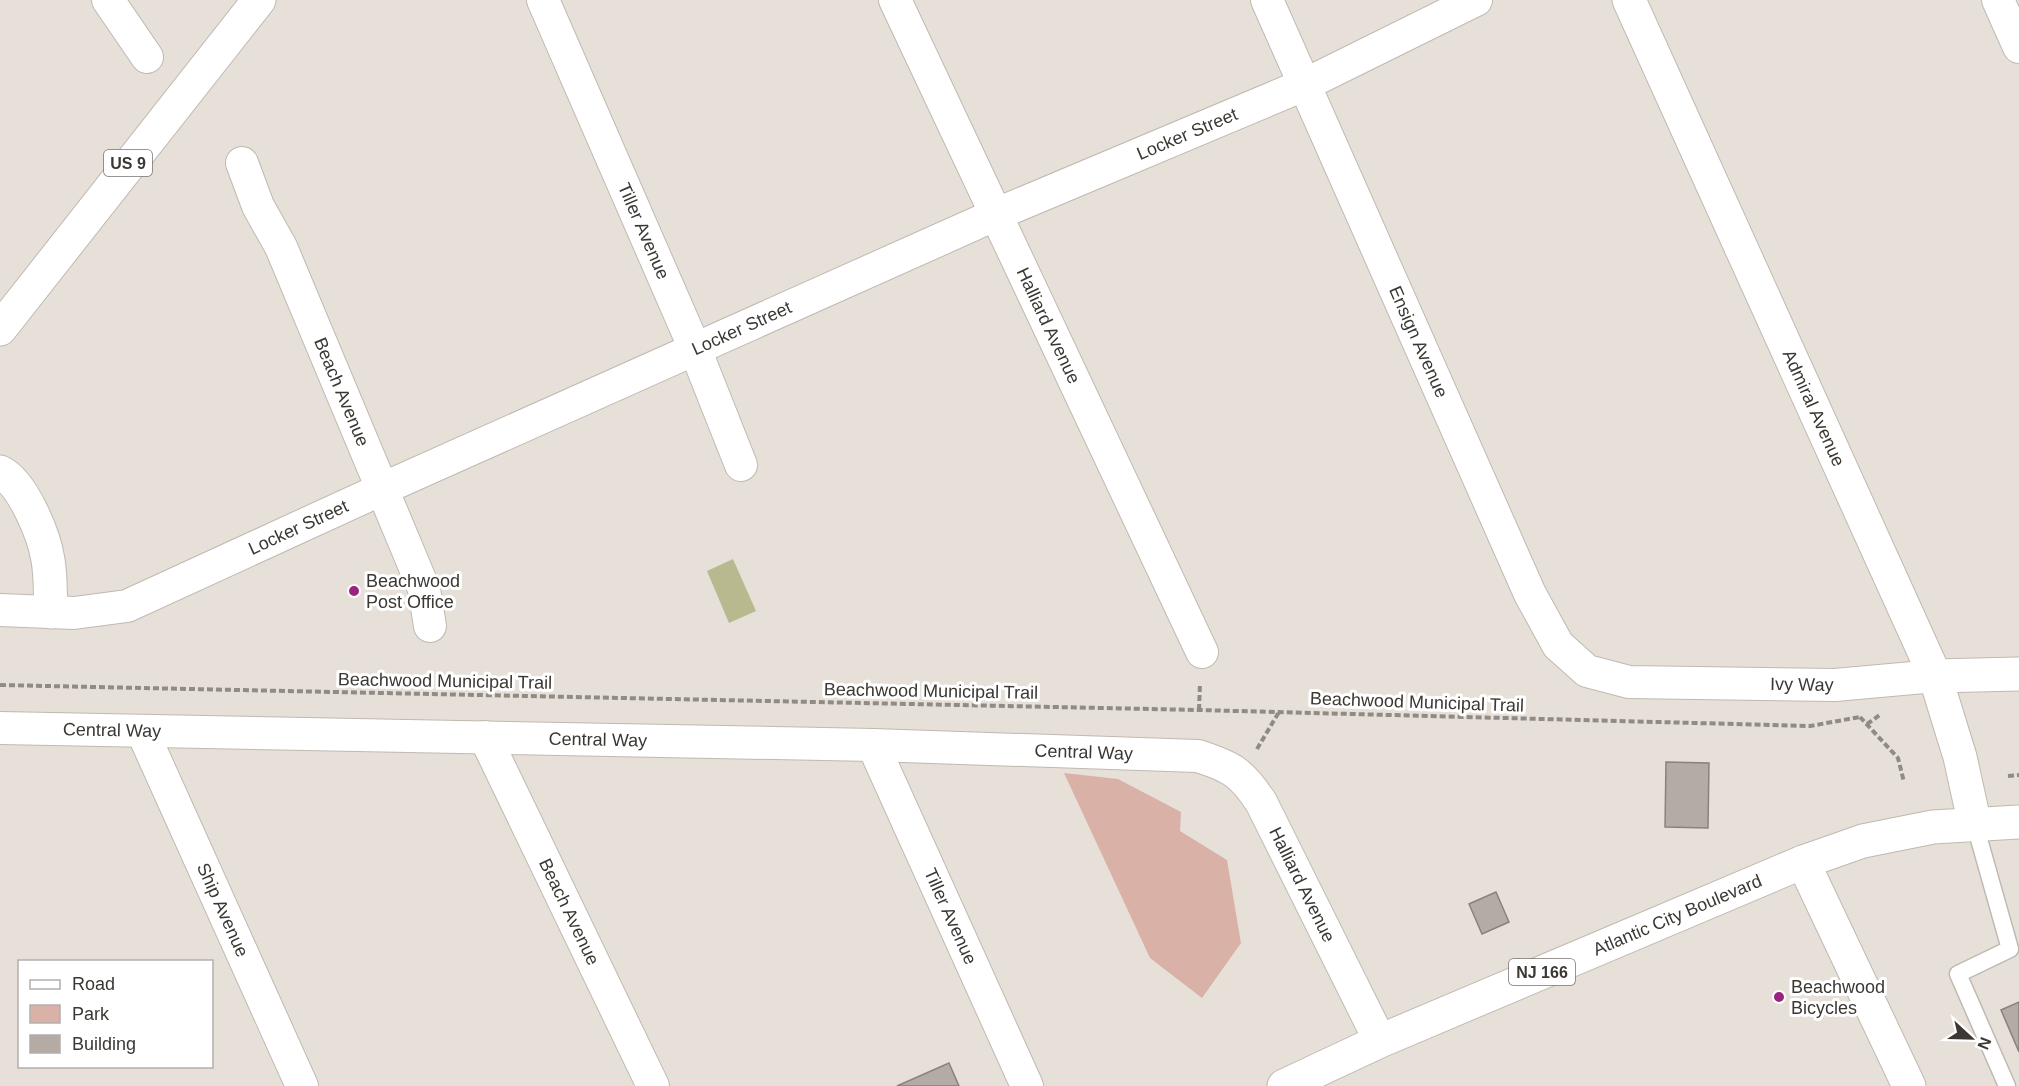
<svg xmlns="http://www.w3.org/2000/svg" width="2019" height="1086" font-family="Arial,sans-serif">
<rect width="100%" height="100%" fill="#e7e0d8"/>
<path fill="#d9b1a7" d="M1064,773L1118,779L1181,812L1180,831L1227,860L1241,943L1202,998L1150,958Z"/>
<path fill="#b8b98e" d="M733,559L756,611L729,623L707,571Z"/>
<g fill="#b5aba5" stroke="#8b817c" stroke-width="1.5">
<path d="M1666,762L1709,763L1708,828L1665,827Z"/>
<path d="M1496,892L1509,922L1482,934L1469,904Z"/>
<path d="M2019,1002V1052L2001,1010Z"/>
<path d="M949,1063L959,1086H897Z"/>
</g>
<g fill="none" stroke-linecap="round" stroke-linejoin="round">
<defs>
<path id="service" d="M1975,825L2010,949L1958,974L2007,1086"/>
<g id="minor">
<path d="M108,0L147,57"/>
<path id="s1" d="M543,0L695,349L741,465"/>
<path id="s2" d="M895,0L1202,652"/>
<path id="s3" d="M1267,0L1530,594L1558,645L1587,671L1629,682L1835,685L1935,676"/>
<path d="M1998,0L2019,47"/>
<path id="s4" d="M242,163L258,206L281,247L424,589L430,626"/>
<path id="s5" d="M0,610L74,613L127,606L382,489L997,214L1306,84L1476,0"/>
<path id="s6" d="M0,728L873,745L1198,756C1232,767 1241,772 1261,802L1380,1041"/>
<path id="s7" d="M143,733L302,1086"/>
<path id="s8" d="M485,737L653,1086"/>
<path id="s9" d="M873,745L1027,1086"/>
</g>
<g id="tertiary">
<path id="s10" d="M1629,0L1935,676L1960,757L1975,825"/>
<path d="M1935,676L2019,674"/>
<path d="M1803,862L1909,1086"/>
</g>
<g id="primary">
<path id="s11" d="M1284,1086L1380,1041L1803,862L1863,841L1933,827L2019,822"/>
</g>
<g id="trunk">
<path d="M0,329L259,0"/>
<path d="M0,472C23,483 44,535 48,560C51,577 50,595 51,612"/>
</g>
</defs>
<use href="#service" stroke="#c0b9b1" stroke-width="19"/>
<use href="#minor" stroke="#c0b9b1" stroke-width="34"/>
<use href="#tertiary" stroke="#c0b9b1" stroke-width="35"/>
<use href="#primary" stroke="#c0b9b1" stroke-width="35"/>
<use href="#trunk" stroke="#c0b9b1" stroke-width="35"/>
<g stroke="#908b85" stroke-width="4" stroke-dasharray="6 3" stroke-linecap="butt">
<path d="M0,685L1199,710L1810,726L1860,717"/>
<path d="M1199,710L1200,683"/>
<path d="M1860,717L1898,758L1904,782"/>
<path d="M1867,724L1881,714"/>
<path d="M1257,749L1279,712"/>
<path d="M2008,776L2019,775"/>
</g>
<use href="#service" stroke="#fff" stroke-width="16"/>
<use href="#minor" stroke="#fff" stroke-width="32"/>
<use href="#tertiary" stroke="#fff" stroke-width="33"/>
<use href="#primary" stroke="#fff" stroke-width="33"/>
<use href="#trunk" stroke="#fff" stroke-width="33"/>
</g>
<g fill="#99237f" stroke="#fff" stroke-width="2">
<circle cx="354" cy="591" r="6"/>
<circle cx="1779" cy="997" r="6"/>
</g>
<g text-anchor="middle" stroke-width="6" stroke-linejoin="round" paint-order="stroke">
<g fill="#fff" stroke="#767471" stroke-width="1.5">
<rect x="104" y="150" width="48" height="26" rx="4.5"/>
<rect x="1509" y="959" width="66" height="26" rx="4.5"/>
</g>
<g font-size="16" font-weight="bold" fill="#3b3834">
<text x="128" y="169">US 9</text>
<text x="1542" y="978">NJ 166</text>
</g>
<g font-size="18" fill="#3b3834" stroke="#fff">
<text dy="6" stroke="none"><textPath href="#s5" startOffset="1288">Locker Street</textPath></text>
<text dy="6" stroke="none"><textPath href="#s1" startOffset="252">Tiller Avenue</textPath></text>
<text dy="6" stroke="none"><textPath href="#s2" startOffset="360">Halliard Avenue</textPath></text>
<text dy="6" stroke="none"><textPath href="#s5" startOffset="802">Locker Street</textPath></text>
<text dy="6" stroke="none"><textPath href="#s3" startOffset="374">Ensign Avenue</textPath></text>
<text dy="6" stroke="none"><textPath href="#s4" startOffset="250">Beach Avenue</textPath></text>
<text dy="6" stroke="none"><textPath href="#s10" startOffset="448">Admiral Avenue</textPath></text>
<text dy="6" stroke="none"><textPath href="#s5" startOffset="316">Locker Street</textPath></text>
<text transform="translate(445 681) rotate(1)" y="6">Beachwood Municipal Trail</text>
<text dy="6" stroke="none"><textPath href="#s3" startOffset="963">Ivy Way</textPath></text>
<text transform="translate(931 691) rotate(1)" y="6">Beachwood Municipal Trail</text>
<text transform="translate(1417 702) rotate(2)" y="6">Beachwood Municipal Trail</text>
<text dy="6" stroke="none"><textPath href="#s6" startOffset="112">Central Way</textPath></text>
<text dy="6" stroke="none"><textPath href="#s6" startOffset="598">Central Way</textPath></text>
<text dy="6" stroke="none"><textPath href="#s6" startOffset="1084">Central Way</textPath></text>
<text dy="6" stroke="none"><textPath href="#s6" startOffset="1371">Halliard Avenue</textPath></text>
<text dy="6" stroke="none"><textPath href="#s7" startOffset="194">Ship Avenue</textPath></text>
<text dy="6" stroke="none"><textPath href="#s8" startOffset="194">Beach Avenue</textPath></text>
<text dy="6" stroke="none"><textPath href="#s9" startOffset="188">Tiller Avenue</textPath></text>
<text dy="6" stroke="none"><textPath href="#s11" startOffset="429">Atlantic City Boulevard</textPath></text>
</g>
<g font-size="18" fill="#3b3834" stroke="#fff" text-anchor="start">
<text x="366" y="587">Beachwood<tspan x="366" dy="21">Post Office</tspan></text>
<text x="1791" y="993">Beachwood<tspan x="1791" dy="21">Bicycles</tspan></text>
</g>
</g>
<rect x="18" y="960" width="195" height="108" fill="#ffffff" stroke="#b1afae" stroke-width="1.5"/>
<rect x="30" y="980" width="30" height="9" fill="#ffffff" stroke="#b1afae" stroke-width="1.5"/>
<text x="72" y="990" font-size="18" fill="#3b3834">Road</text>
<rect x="30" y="1005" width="30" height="18" fill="#d9b1a7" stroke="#b1afae" stroke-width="1.5"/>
<text x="72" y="1020" font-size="18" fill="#3b3834">Park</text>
<rect x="30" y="1035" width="30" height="18" fill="#b5aba5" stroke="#b1afae" stroke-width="1.5"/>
<text x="72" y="1050" font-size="18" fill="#3b3834">Building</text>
<g transform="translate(1971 1038) rotate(112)" stroke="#ffffff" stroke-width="4.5" paint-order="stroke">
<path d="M0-4.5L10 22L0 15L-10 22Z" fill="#3b3834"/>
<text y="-9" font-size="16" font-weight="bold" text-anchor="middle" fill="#3b3834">N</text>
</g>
</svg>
